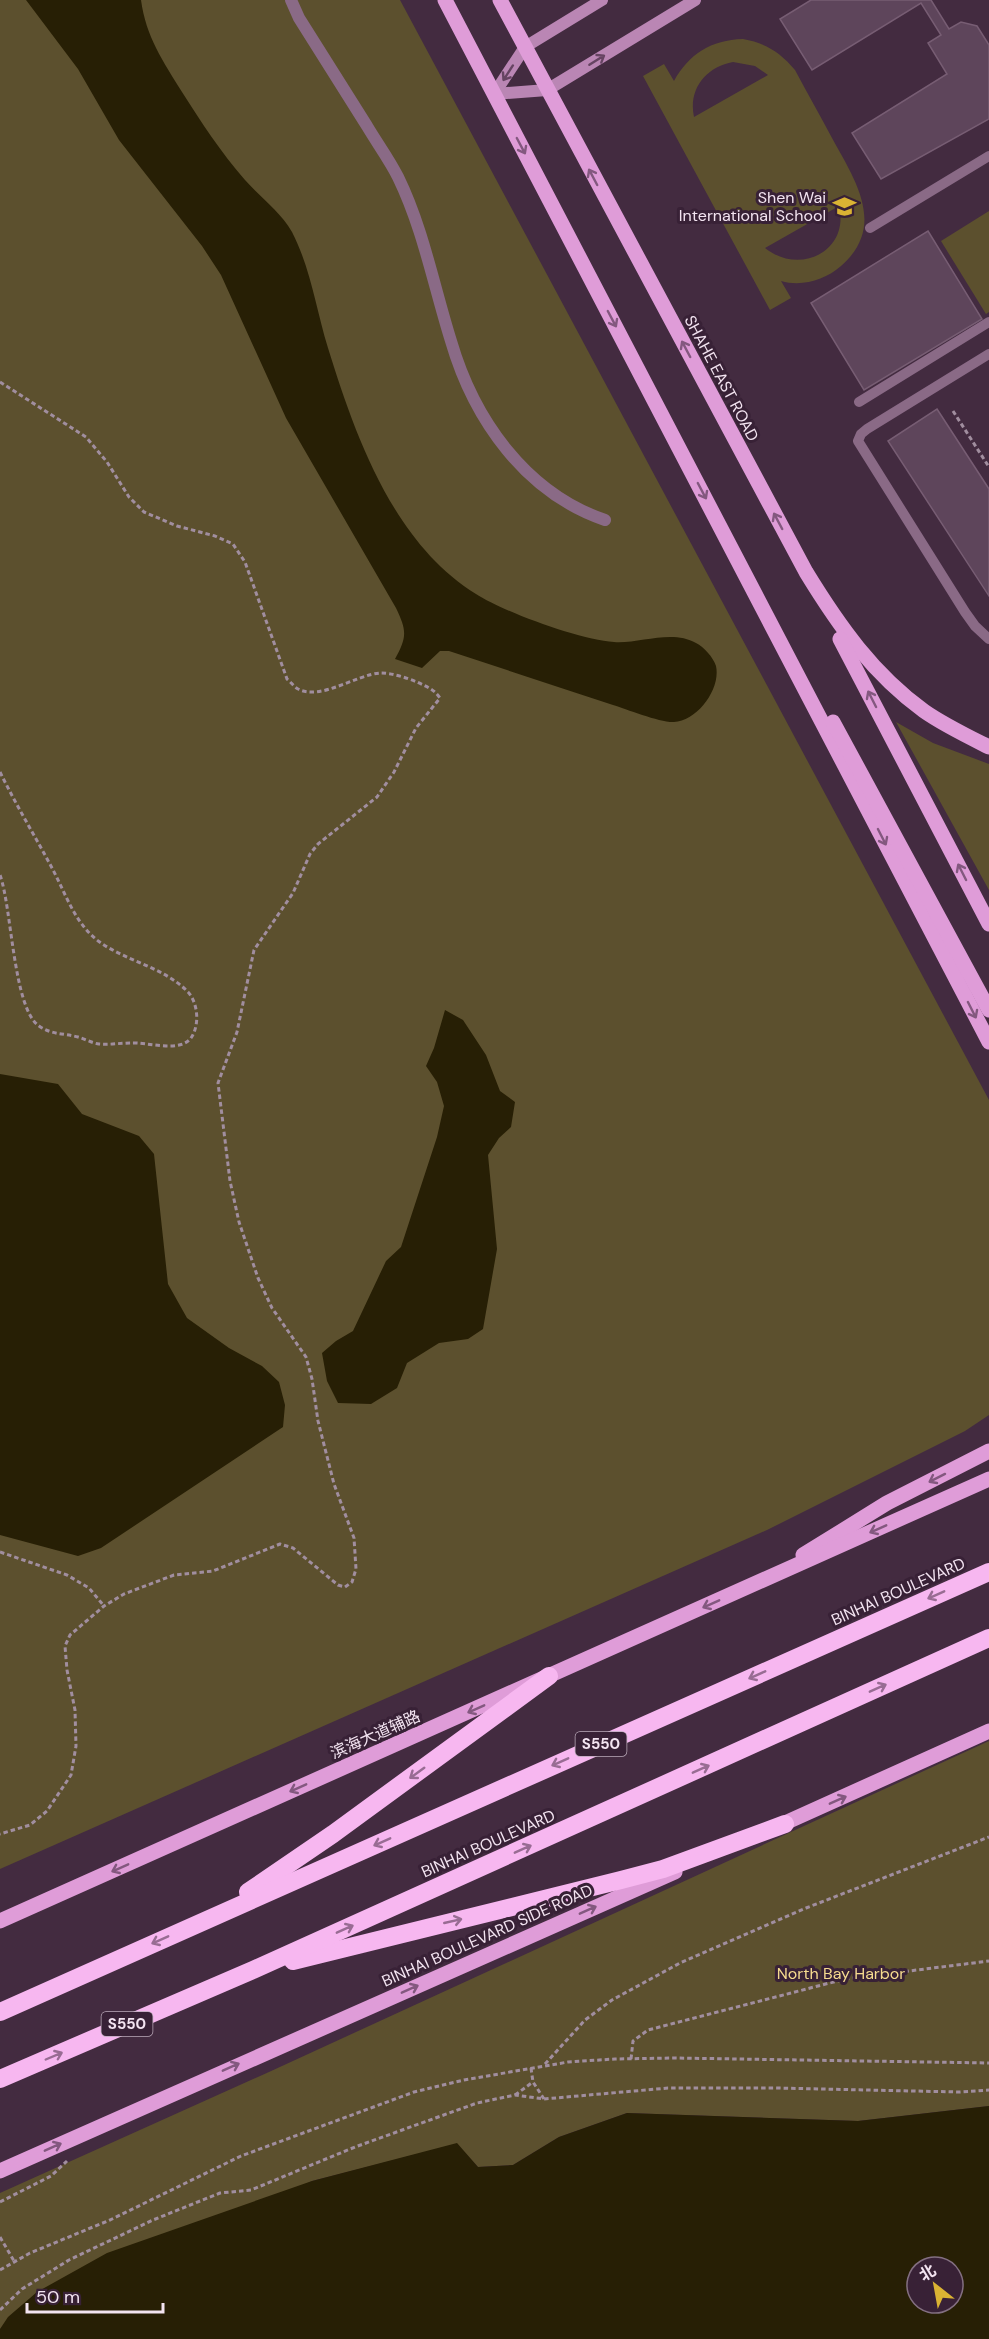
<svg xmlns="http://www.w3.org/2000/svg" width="989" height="2339" font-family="'DM Sans','Noto Sans SC',sans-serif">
<rect width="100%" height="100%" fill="#432b40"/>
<g fill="#5c502e" fill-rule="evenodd">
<path d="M0,0H400L989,1100V1415L965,1431L767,1530L0,1869Z"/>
<path d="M743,39C765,43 780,52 795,70C807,93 820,115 832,138C855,180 887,226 841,266C825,280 802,287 781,281L791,298L770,310L643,76L664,64L674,81C689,54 711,40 743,39ZM733,62L755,66L768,75L694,117C688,89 706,67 733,62ZM839,206C850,251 800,276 765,248Z"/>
<path d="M989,211V312L986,314L941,241Z"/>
<path d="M896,722L933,743L989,764V890Z"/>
<path d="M989,1741V2106L858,2121L627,2113L559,2137L513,2165L478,2167L457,2144L312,2181L0,2329V2193L269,2072Z"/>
</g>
<g fill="#271f05" fill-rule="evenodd">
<path d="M26,0H141C146,37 163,61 182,92C203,125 220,151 245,180C261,198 280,211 292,232C311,269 316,309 328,348C355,435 393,543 476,594C504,612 580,640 614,642C639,644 672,629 696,643C704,647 713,657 716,666C721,689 697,721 674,722C661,723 626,709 613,705C558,687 504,669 449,651H440L422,668L395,659C407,637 407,631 396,608L286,418L221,275L202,246L119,140L78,69Z"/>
<path d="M445,1010L463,1020L486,1055L500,1091L515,1102L511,1127L499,1138L488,1155L497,1249L483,1329L468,1339L439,1343L407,1363L397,1388L371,1404L338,1403L327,1381L322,1353L336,1341L353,1331L386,1261L401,1247L437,1137L444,1106L437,1082L426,1066L434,1048Z"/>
<path d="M0,1074L58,1084L82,1114L139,1136L154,1154L168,1284L187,1318L229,1348L262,1366L279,1382L285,1405L283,1427L101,1548L78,1556L0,1535Z"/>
<path d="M989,2106V2339H0V2329L8,2317L37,2292L107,2253L312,2181L457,2143L478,2167L513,2165L559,2137L627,2113L858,2121ZM917,2267H953V2303H917Z"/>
</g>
<g fill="#5e455b" stroke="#775d73" stroke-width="1.5">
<path d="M811,0H931L949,29L961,22L977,26L989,45V119L881,179L852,133L947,74L928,43L941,35L921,3L812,70L780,19Z"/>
<path d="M928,231L982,319L864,390L811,303Z"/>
<path d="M937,409L989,489V596L888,441Z"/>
</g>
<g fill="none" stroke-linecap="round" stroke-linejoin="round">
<g stroke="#a18e9f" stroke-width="3" stroke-dasharray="4.5 3" stroke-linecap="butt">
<path d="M0,382L86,437L107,462L129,497L144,512L177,526L215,536L233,544L245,562L287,679C291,682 294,687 298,689C321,701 357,674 381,673C392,673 407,678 417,682C427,687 434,689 440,698L416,728L394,772L377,797L318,844L310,854L293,893L254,950L237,1032L218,1083L230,1181L239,1222L258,1278L272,1308L306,1357L312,1379L318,1421L334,1484L354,1538L356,1569L352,1582L345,1587L338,1585L293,1548L280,1544L213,1571L174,1575L124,1594L104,1606L70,1635L65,1646L67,1670L75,1710L76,1746L71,1775L47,1811L30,1825L0,1834"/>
<path d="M953,411L989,467"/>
<path d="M0,772C16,805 35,836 52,868C66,894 75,925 101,943C127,961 165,968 188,992C198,1003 200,1025 191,1038C180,1053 147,1042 131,1043C120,1043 109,1045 99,1044C92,1043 85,1039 78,1037C63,1033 52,1035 39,1026C13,1008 12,908 0,875"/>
<path d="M0,1552L67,1575L89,1588L104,1606"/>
<path d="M631,2059L633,2041L648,2030L845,1979L989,1961"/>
<path d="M545,2064L585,2020L612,2000L680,1963L806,1908L989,1837"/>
<path d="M531,2068L533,2082L544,2099"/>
<path d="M515,2095L533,2082"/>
<path d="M0,2202L51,2176L67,2161"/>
<path d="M0,2237L14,2261"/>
<path d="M0,2270L30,2253L110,2220L241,2156L414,2092L464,2080L568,2062L615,2059L675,2058L989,2063"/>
<path d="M0,2310L22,2289L69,2260L153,2220L220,2193L251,2190L355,2147L477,2103L515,2095L544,2099L668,2088H775L959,2092L989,2090"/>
</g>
<g stroke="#8a6a86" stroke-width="10">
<path d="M870,228L989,156"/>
<path d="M989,354L867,429L861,434L858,441L965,612L975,626L989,639"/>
<path d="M859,402L989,322"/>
</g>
<path stroke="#8a6a86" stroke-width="12" d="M291,0L299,18C322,54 344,90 367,126C377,143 389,159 398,177C423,228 434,287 451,341C474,420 526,493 605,520"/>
<g stroke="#ba86b4" stroke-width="12">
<path d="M494,94L547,90L695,0"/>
<path d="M494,94L525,47L602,0"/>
</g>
<g stroke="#df9cd8" stroke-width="15">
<path d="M445,0L989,1042"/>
<path d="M500,0L806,572C839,626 873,674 924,711C944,725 967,736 989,747"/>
<path d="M840,639L989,924"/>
<path d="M833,722L989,1010"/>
<path d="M803,1555L887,1503L989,1451"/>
<path d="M776,1827L989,1731"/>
<path d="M0,1921L989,1479"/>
<path d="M0,2171L675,1872"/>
</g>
<g stroke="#f7b7f0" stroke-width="18">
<path d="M248,1892L333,1834L549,1676"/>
<path d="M293,1961L621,1880L663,1869L785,1824"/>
<path d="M0,2012L989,1572"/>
<path d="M0,2079L253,1970L989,1638"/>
</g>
</g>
<defs><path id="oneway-shaft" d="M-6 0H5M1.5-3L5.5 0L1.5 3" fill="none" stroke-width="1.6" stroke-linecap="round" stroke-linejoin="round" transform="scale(1.5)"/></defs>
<g stroke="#664462">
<use href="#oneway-shaft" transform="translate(597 60) rotate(-32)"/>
<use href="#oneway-shaft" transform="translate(508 73) rotate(123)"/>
</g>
<g stroke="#83587f">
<use href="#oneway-shaft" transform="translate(521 146) rotate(62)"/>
<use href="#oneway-shaft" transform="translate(593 177) rotate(-118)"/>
<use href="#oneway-shaft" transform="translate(612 319) rotate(62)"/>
<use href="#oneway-shaft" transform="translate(686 349) rotate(-118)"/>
<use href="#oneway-shaft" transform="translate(702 491) rotate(62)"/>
<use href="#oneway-shaft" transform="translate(778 521) rotate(-118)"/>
<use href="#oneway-shaft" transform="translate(872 699) rotate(-117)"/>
<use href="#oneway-shaft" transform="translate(882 837) rotate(63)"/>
<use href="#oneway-shaft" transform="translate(962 872) rotate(-117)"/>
<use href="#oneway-shaft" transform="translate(972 1010) rotate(63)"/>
<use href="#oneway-shaft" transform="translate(937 1478) rotate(153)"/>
<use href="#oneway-shaft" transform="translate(878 1529) rotate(156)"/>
<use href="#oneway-shaft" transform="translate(711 1604) rotate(156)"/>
<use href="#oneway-shaft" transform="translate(476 1709) rotate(156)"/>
<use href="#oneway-shaft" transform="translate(298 1788) rotate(156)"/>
<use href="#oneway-shaft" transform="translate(838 1800) rotate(-24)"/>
<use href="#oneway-shaft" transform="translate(120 1868) rotate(156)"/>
<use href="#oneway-shaft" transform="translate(588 1910) rotate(-24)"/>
<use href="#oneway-shaft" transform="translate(410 1989) rotate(-24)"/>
<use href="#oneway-shaft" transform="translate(231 2067) rotate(-24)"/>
<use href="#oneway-shaft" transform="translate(53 2147) rotate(-24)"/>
</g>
<g stroke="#986c93">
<use href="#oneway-shaft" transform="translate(936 1595) rotate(156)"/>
<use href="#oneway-shaft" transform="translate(757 1675) rotate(156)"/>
<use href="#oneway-shaft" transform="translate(878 1688) rotate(-24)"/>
<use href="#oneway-shaft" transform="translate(560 1762) rotate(156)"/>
<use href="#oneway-shaft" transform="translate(701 1769) rotate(-24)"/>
<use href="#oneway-shaft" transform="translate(417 1773) rotate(144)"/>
<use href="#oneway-shaft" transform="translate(382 1842) rotate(156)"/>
<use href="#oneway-shaft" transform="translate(523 1849) rotate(-24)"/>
<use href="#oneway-shaft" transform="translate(453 1921) rotate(-13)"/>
<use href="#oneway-shaft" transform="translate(345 1929) rotate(-24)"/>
<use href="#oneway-shaft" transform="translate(160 1940) rotate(156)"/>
<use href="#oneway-shaft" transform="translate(54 2056) rotate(-23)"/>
</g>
<defs>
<symbol id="school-bare" viewBox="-9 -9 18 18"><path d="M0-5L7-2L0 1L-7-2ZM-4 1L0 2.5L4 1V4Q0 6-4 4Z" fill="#dab333" stroke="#382136" stroke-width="2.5" paint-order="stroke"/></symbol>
</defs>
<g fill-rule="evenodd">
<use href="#school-bare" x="828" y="190" width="33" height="33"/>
</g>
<g text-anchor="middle" stroke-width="6" stroke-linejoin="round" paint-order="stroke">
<g fill="#382136" stroke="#bbaab9" stroke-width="1.5">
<rect x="575.5" y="1732" width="51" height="24" rx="4.5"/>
<rect x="101.5" y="2012" width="51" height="24" rx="4.5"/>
</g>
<g font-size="15" font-weight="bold" fill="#f3e4f1">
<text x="601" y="1749">S550</text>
<text x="127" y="2029">S550</text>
</g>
<g font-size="16" fill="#f3e4f1" stroke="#382136" text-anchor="end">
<text x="826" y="203">Shen Wai<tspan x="826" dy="18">International School</tspan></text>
</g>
<g font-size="16" fill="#f3e4f1" stroke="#382136">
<text transform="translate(722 378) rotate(62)" y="6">SHAHE EAST ROAD</text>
<text transform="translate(898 1591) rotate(-24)" y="6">BINHAI BOULEVARD</text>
<text transform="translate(375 1734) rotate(-24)" y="6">滨海大道辅路</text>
<text transform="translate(488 1843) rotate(-24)" y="6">BINHAI BOULEVARD</text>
<text transform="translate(487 1935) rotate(-24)" y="6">BINHAI BOULEVARD SIDE ROAD</text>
</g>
<g font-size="16" fill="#f6db8f" stroke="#382136">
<text x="841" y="1979">North Bay Harbor</text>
</g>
</g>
<g transform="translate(935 2285) rotate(329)"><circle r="28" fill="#382136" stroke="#836f81" stroke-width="1.5"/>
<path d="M0-4.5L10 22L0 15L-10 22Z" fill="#dab333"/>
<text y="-9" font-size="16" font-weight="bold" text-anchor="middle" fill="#f3e4f1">北</text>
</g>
<path d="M27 2303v9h136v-9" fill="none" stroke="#f3e4f1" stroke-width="3"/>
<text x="36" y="2303" font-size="18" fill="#f3e4f1" stroke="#382136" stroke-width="4.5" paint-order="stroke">50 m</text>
</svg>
